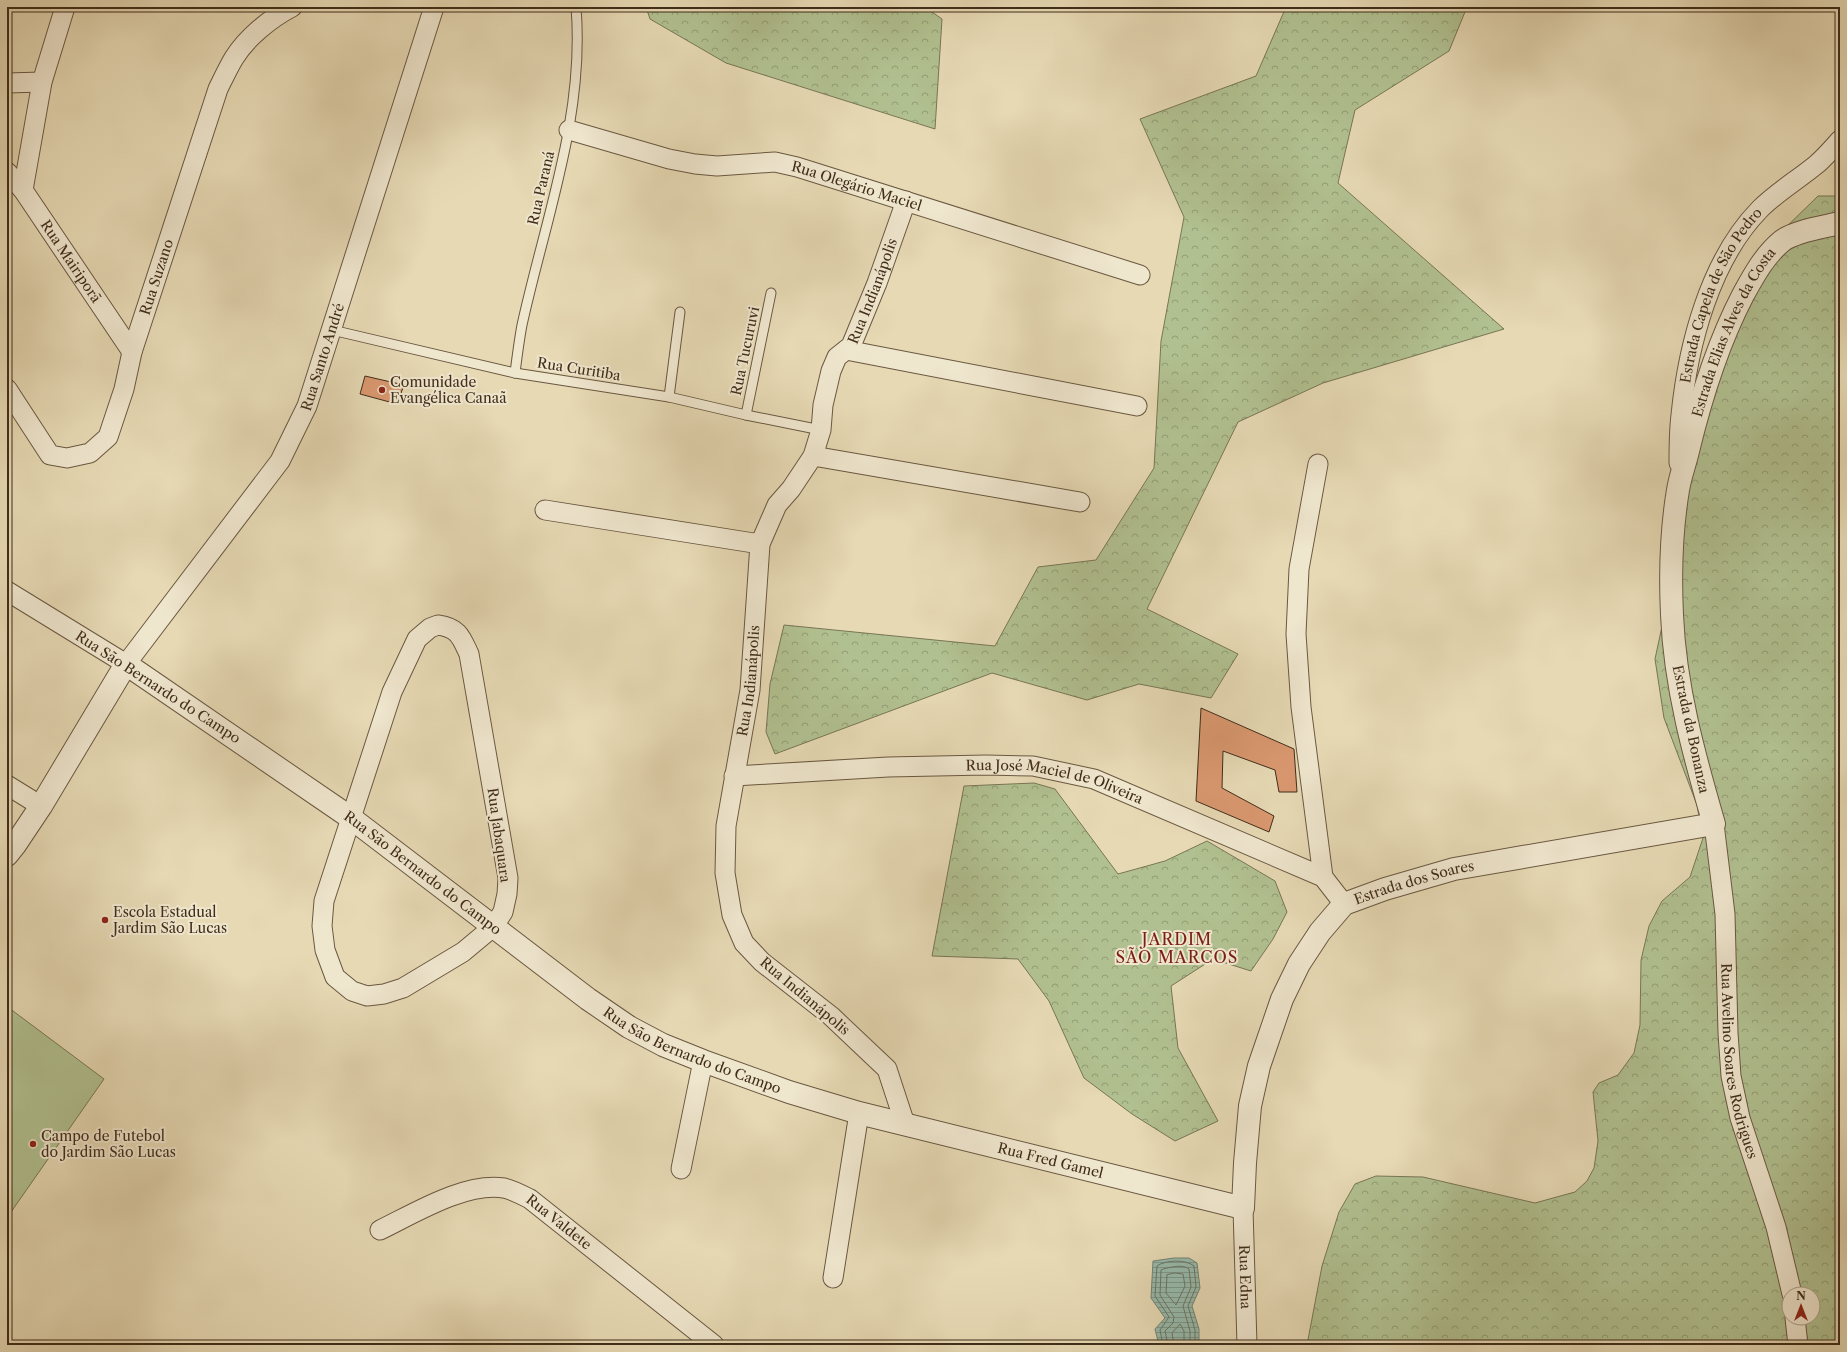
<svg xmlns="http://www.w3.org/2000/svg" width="1847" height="1352" font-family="'Libre Caslon Text',serif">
<defs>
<pattern id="forest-crowns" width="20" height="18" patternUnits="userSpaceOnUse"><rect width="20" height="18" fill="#b1c090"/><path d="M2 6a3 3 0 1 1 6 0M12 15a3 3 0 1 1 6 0" fill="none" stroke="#919c75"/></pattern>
<pattern id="water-rules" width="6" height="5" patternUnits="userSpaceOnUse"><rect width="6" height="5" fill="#96baac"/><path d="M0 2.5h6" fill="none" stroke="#7c988b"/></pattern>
</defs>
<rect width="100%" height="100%" fill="#e6d9b4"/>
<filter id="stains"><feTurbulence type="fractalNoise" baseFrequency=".005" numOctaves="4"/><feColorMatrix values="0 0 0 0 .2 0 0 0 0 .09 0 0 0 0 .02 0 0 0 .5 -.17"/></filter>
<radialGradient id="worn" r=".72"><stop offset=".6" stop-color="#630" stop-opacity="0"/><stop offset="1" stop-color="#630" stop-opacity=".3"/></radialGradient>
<path fill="#b1c090" stroke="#787655" d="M9,1008L104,1079L11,1212L7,1209V1011Z"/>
<g fill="url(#forest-crowns)" stroke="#787655" fill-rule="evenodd">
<path d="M646,7H925L942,19L935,129L726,63L650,19Z"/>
<path d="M1286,7H1467L1449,51L1355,110L1338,183L1504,329L1323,383L1238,422L1147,609L1238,654L1211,698L1139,684L1087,700L992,673L775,754L766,732L770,684L784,625L995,646L1038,567L1096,560L1154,468L1161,341L1184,217L1140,119L1256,76Z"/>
<path d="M1818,196H1840V1345H1307L1322,1266L1339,1212L1355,1184L1376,1176L1423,1177L1535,1203L1575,1192L1587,1181L1594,1168L1598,1141L1593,1092L1599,1083L1618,1075L1634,1053L1640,1025L1641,960L1649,926L1662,901L1690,877L1703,838L1697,805L1664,718L1655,659L1664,617L1665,553L1704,422L1715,396L1720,369L1775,238ZM1789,1294H1813V1318H1789Z"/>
<path d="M1034,783L1055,789L1118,874L1165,861L1207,841L1275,881L1287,912L1273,939L1251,971L1213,959L1171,986L1178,1048L1218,1121L1175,1141L1132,1114L1084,1078L1049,1001L1018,959L932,956L964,786Z"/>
</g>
<path fill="url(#water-rules)" stroke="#748272" d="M1174,1258H1189L1197,1263L1200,1288L1192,1306L1199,1329V1345H1159L1155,1329L1165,1318L1151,1298L1153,1261Z"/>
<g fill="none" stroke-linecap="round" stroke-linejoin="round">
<g stroke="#6b7463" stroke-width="1">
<path d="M1175,1273L1183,1274L1185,1286L1176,1305L1166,1293L1167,1275Z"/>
<path d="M1163,1345L1160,1330L1169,1317L1155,1296L1157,1266C1165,1260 1186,1259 1194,1266L1196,1287L1188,1306L1195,1330V1345"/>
<path d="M1168,1345L1165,1331L1173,1323L1174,1317L1160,1295L1161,1270L1163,1269C1171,1267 1183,1264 1189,1269L1191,1287L1183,1306L1190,1331V1345"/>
<path d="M1174,1345L1172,1333L1180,1324L1184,1331V1345"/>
</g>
</g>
<g fill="#da9870" stroke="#402d1a">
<path d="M365,376L404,385L397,404L360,394Z"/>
<path d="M1201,708L1294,749L1297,792H1279L1275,770L1223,751L1222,788L1274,816L1269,832L1196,801Z"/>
</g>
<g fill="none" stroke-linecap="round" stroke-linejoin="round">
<defs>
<g id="service">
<path d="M332,330L515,373L669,397L746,415L821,430"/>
<path d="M515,373C517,357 519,341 522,325C545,220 585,116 576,7"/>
<path d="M669,397L680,312"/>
<path d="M746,415L771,293"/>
</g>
<g id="minor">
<path d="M7,83L42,82"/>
<path id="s1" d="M569,130L669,159L695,164L717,166L775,162L797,167L1140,275"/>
<path id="s2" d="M7,172L23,190L132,352"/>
<path d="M23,190L42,82L65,7"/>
<path d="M846,350L1137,406"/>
<path id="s3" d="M7,389L50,455L67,458L90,453L108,437L124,389L132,352L218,89C223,79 228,68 234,58C247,37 271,18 292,7"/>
<path d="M813,456L1080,502"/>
<path id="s4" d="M1679,463C1679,447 1679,431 1681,415C1688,345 1710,260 1760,209C1777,192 1799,179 1817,164C1825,157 1833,148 1840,140"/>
<path d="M1318,464L1299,569L1296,634L1301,707L1323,877"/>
<path d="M545,510L760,544"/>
<path id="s5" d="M7,591L126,664L280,461L307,406L434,7"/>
<path d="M438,625C459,628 461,637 469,654L508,878L507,894L503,912L493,927L463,952L403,988L384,994L367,996L352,991L335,977L325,950L322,926L324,901L392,692L417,639L430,628Z"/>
<path id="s6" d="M734,776L888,767L986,765L1033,766L1094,779L1323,877L1344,904"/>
<path d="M7,785L41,806"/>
<path id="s7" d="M1714,824L1725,914L1728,1033L1731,1076L1740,1118L1776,1227L1792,1294"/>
<path id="s8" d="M905,1124L887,1069L831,1016L762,962L744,943L732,915L725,873L726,826L750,690L760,544L777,505L791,489L813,456L821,430L823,405L831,371L837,357L851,346L877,283L906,201"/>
<path d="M681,1169L703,1061"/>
<path id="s9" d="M1243,1208L1247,1345"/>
<path id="s10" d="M380,1230C415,1213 465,1182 504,1188C513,1190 522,1195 530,1199L714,1345"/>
<path d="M833,1278L859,1113"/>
<path d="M1795,1318L1798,1345"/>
</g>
<g id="tertiary">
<path id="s11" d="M7,855L15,845L41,806L126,664L351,818L588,999L629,1027L663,1045L703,1061L789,1092L859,1113L1243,1208L1245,1163L1250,1106L1259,1066L1282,999L1299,964L1320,932L1344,904L1385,889L1454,869L1714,824C1694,755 1675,687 1672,615C1670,573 1671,532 1678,490C1680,477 1685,464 1688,451C1701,397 1717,345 1743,295C1754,275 1764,256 1782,241C1795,231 1824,227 1840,223"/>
</g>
</defs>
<use href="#service" stroke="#6a5840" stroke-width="11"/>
<use href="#minor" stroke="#6a5840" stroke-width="21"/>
<use href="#tertiary" stroke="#6a5840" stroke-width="24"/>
<use href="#service" stroke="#efe6ce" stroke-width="9"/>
<use href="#minor" stroke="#efe6ce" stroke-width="19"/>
<use href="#tertiary" stroke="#efe6ce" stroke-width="22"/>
</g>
<g fill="#8f2418" stroke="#efe6ce" stroke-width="1.5">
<circle cx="382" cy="390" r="4"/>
<circle cx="105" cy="920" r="4"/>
<circle cx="33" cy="1144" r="4"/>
</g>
<g text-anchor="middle" stroke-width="4" stroke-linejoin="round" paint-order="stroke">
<g font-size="14" fill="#402d1a" stroke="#efe6ce">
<text dy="5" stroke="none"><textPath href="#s1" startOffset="296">Rua Olegário Maciel</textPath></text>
<text transform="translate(541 188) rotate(-77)" y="5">Rua Paraná</text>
<text dy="5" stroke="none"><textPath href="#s2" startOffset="110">Rua Mairiporã</textPath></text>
<text dy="5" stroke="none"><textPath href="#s3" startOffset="311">Rua Suzano</textPath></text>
<text dy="5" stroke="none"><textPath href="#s8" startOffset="936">Rua Indianápolis</textPath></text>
<text dy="5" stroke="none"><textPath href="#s4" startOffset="176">Estrada Capela de São Pedro</textPath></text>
<text dy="5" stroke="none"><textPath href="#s11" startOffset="2702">Estrada Elias Alves da Costa</textPath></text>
<text transform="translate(745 351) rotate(-78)" y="5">Rua Tucuruvi</text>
<text dy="5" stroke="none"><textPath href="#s5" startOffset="507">Rua Santo André</textPath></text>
<text transform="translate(579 369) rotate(9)" y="5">Rua Curitiba</text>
<text dy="5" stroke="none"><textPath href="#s8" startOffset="516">Rua Indianápolis</textPath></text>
<text transform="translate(158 687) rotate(33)" y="5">Rua São Bernardo do Campo</text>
<text transform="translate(1691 729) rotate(78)" y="5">Estrada da Bonanza</text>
<text dy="5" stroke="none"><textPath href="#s6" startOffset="323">Rua José Maciel de Oliveira</textPath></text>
<text transform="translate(499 835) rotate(82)" y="5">Rua Jabaquara</text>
<text dy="5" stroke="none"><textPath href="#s11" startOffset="588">Rua São Bernardo do Campo</textPath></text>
<text dy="5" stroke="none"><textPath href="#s11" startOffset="1889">Estrada dos Soares</textPath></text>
<text transform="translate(805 996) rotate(40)" y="5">Rua Indianápolis</text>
<text dy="5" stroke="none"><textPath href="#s11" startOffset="913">Rua São Bernardo do Campo</textPath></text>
<text dy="5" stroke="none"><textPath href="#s7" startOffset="239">Rua Avelino Soares Rodrigues</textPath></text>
<text dy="5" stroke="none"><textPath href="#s11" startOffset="1289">Rua Fred Gamel</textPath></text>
<text dy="5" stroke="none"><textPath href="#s10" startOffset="198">Rua Valdete</textPath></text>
<text dy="5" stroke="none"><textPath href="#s9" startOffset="69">Rua Edna</textPath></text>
</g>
<g font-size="14" fill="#402d1a" stroke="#efe6ce" text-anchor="start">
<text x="390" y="387">Comunidade<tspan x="390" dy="16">Evangélica Canaã</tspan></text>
<text x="113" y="917">Escola Estadual<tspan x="113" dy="16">Jardim São Lucas</tspan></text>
<text x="41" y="1141">Campo de Futebol<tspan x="41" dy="16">do Jardim São Lucas</tspan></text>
</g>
<g font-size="16" letter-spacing="1" fill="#7a1f14" stroke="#efe6ce">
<text x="1177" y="945">JARDIM<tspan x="1177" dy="18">SÃO MARCOS</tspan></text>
</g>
</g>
<rect width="1847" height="1352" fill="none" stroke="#e6d9b4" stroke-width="24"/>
<rect x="8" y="8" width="1831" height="1336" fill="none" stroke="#402d1a" stroke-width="2"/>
<rect x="12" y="12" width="1823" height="1328" fill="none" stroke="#402d1a"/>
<g transform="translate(1801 1306)"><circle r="19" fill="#efe6ce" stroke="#a99c86"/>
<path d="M0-3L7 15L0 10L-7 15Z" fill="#8f2418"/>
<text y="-6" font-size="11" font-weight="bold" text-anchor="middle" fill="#402d1a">N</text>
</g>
<rect width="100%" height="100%" filter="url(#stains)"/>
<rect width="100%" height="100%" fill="url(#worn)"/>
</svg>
